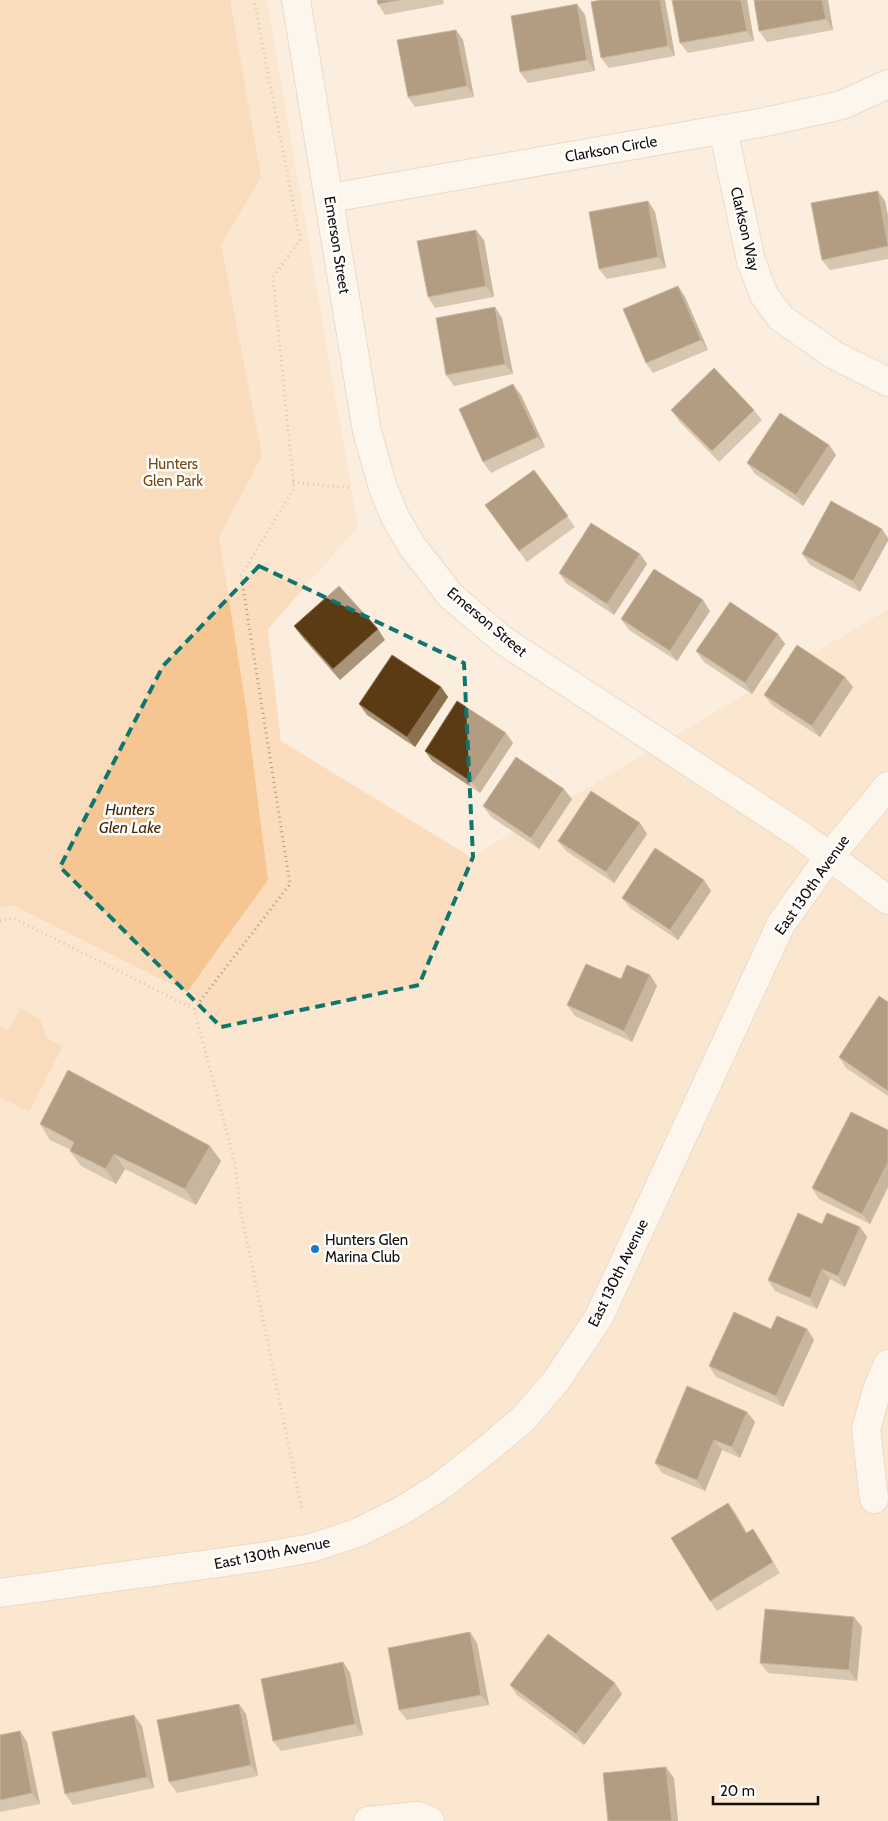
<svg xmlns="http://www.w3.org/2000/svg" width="888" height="1821" font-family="Cabin,sans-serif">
<rect width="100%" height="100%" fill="#fceedf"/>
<path fill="#fbddbe" d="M0,0H267L358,527L268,629L281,741L471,857L888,609V1821H0Z"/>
<g fill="#f5c692">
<path d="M0,0H230L261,177L221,245L262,456L219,537L246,707L268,880L187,992L13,905L0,908Z"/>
<path d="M20,1008L40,1019L47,1038L63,1046L29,1112L0,1097V1026L8,1030Z"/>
</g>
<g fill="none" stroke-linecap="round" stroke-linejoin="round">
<defs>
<g id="minor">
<path d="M296,0L367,431L383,488L395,517L412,546L450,595L504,641L796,832L888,900"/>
<path d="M723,129L751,261L764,295L781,318L834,355L888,382"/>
<path d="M330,198L765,122L842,105L888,84"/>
<path d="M874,1499L866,1429L877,1390L888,1364"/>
<path d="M0,1593L267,1556L311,1548L357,1533L403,1510L442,1485L490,1447L524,1418L556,1381L599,1317L781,924L829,857L888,786"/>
<path d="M368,1821L418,1816L430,1821"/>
</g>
</defs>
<use href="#minor" stroke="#d5c3b1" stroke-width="30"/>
<g stroke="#a69b8f" stroke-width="3" stroke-dasharray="1 4" stroke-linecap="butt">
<path d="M293,482L350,488"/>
<path d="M0,921L13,918L194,1009L235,1163L240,1207L302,1511"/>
<path d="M194,1009L290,884L241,575L294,489L273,277L300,240L254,0"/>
</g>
<use href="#minor" stroke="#fff" stroke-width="28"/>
</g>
<g fill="#ab9479">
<path d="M377,0H443L444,4L385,15L378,4Z"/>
<path d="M600,0H665L675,56L609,68L601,58Z"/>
<path d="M672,0H747L754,41L688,53L680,43Z"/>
<path d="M754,0H828L833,30L767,42L759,31Z"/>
<path d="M577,4L585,15L595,71L528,83L520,72Z"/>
<path d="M456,30L463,40L474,97L415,107L408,97Z"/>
<path d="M648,201L655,212L666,268L607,279L599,269Z"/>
<path d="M885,201L888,216V259L830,270L822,260Z"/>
<path d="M484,240L494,297L435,308L428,297Z"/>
<path d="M678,286L685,297L708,350L653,373L646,363Z"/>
<path d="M502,318L513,374L454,386L446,375Z"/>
<path d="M521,395L545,447L491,473L483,462Z"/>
<path d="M671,410H754L762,420L719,462L679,421Z"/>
<path d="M829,445L836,455L803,506L755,474L747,463Z"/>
<path d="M534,470L575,527L527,562L485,505Z"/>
<path d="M831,501L860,592L810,565L802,554Z"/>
<path d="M640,554L647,564L614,615L566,583L559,573Z"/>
<path d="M710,611L677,661L629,630L621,619Z"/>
<path d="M294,626L378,629L385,640L340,680L302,637Z"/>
<path d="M778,634L785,644L752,694L704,662L696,651Z"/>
<path d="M845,677L853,687L820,737L772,705L764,695Z"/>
<path d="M441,687L448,697L415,747L367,715L359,704Z"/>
<path d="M513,743L480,793L432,761L425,751Z"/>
<path d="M572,799L539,849L491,817L483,806Z"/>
<path d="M647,834L614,883L566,851L558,841Z"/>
<path d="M704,880L711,891L678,940L630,908L622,898Z"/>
<path d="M650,975L657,986L632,1042L575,1016L567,1005Z"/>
<path d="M888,1002V1096L846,1068L839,1057Z"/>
<path d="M40,1124L221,1161L196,1205L125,1169L116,1184L81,1166L70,1151L71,1150L50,1140Z"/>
<path d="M888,1130V1187L870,1224L819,1199L812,1188Z"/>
<path d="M822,1224L860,1227L867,1237L845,1287L830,1279L817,1309L775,1291L768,1280Z"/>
<path d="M771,1329H807L814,1340L783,1407L716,1377L709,1366Z"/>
<path d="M747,1412L755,1422L740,1458L722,1450L705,1491L662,1473L655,1463Z"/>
<path d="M728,1503L747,1533L753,1529L760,1540L780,1573L717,1611L710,1601Z"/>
<path d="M854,1617L862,1627L857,1681L768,1673L760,1663Z"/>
<path d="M477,1643L489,1705L407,1720L399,1710Z"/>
<path d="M343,1662L350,1673L363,1735L281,1751L273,1741Z"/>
<path d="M510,1685L622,1694L584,1745L517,1695Z"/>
<path d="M246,1714L258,1776L177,1793L169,1782Z"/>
<path d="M142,1726L154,1788L73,1805L65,1794Z"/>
<path d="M20,1731L27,1742L40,1804L0,1812V1735Z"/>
</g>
<g fill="#8b7150">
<path d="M660,0H665L675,56L668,46Z"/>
<path d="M741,0H747L754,41L747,31Z"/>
<path d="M822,0H828L833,30L826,19Z"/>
<path d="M577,4L585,15L595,71L587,60Z"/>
<path d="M456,30L463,40L474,97L467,86Z"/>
<path d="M878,191L885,201L888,216V244Z"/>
<path d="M648,201L655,212L666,268L658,257Z"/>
<path d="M476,230L484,240L494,297L486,286Z"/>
<path d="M678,286L685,297L708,350L701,340Z"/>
<path d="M495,307L502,318L513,374L505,364Z"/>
<path d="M513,384L521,395L545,447L538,437Z"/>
<path d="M829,445L836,455L803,506L796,495Z"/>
<path d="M882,529L888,538V541L860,592L853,581Z"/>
<path d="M640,554L647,564L614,615L607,604Z"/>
<path d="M703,600L710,611L677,661L670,651Z"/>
<path d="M778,634L785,644L752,694L745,683Z"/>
<path d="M845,677L853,687L820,737L812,726Z"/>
<path d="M441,687L448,697L415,747L407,737Z"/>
<path d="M506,733L513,743L480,793L473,783Z"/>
<path d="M564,789L572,799L539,849L531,838Z"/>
<path d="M640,823L647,834L614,883L606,872Z"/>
<path d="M704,880L711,891L678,940L670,930Z"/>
<path d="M650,975L657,986L632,1042L624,1031Z"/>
<path d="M210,1146L221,1161L196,1205L185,1189Z"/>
<path d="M114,1154L125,1169L116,1184L106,1169Z"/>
<path d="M888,1162V1187L870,1224L862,1214Z"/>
<path d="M860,1227L867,1237L845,1287L838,1276Z"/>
<path d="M822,1269L830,1279L817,1309L810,1298Z"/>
<path d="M807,1329L814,1340L783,1407L776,1396Z"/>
<path d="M747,1412L755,1422L740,1458L732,1447Z"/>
<path d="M714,1440L722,1450L705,1491L697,1480Z"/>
<path d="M728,1503L736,1514L753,1544L746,1533Z"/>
<path d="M854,1617L862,1627L857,1681L849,1670Z"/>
<path d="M470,1632L477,1643L489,1705L481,1695Z"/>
<path d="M343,1662L350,1673L363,1735L355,1724Z"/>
<path d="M615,1683L622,1694L584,1745L576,1734Z"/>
<path d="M239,1704L246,1714L258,1776L251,1765Z"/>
<path d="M134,1715L142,1726L154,1788L147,1777Z"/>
<path d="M20,1731L27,1742L40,1804L32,1793Z"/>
<path d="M666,1767L674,1778L678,1821H672Z"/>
</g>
<g fill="#5a3b13" stroke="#8b7150">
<path d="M377,0H400L378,4Z"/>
<path d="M600,0H660L668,46L601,58L591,2Z"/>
<path d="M672,0H741L747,31L680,43Z"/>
<path d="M754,0H822L826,19L759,31Z"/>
<path d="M577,4L587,60L520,72L511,16Z"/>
<path d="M456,30L467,86L408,97L397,40Z"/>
<path d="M878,191L888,246L822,260L811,203Z"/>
<path d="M648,201L658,257L599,269L589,212Z"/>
<path d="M476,230L486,286L428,297L417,241Z"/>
<path d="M678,286L701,340L646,363L623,309Z"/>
<path d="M495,307L505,364L446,375L436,318Z"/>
<path d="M714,368L754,410L712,451L671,410Z"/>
<path d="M513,384L538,437L483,462L459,409Z"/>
<path d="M780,413L829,445L796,495L747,463Z"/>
<path d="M534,470L568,516L519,551L485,505Z"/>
<path d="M831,501L882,529L853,581L802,554Z"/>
<path d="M591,523L640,554L607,604L559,573Z"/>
<path d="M654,569L703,600L670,651L621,619Z"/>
<path d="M339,586L378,629L333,669L294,626Z"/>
<path d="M730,602L778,634L745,683L696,651Z"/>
<path d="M797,645L845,677L812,726L764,695Z"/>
<path d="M392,655L441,687L407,737L359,704Z"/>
<path d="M457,701L506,733L473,783L425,751Z"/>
<path d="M516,757L564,789L531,838L483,806Z"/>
<path d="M591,791L640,823L606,872L558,841Z"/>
<path d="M655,848L704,880L670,930L622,898Z"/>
<path d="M586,964L621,979L627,965L650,975L624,1031L567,1005Z"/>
<path d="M879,996L888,1002V1091L839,1057Z"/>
<path d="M68,1070L210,1146L185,1189L114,1154L106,1169L70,1151L74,1142L40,1124Z"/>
<path d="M851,1112L888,1130V1162L862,1214L812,1188Z"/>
<path d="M798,1213L822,1224L827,1213L860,1227L838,1276L822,1269L810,1298L768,1280Z"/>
<path d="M734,1312L771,1329L777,1316L807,1329L776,1396L709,1366Z"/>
<path d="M687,1386L747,1412L732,1447L714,1440L697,1480L655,1463Z"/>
<path d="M728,1503L746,1533L753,1529L773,1562L710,1601L671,1538Z"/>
<path d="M765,1609L854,1617L849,1670L760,1663Z"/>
<path d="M470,1632L481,1695L399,1710L388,1648Z"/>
<path d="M548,1634L615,1683L576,1734L510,1685Z"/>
<path d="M343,1662L355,1724L273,1741L261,1679Z"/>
<path d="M239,1704L251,1765L169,1782L157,1720Z"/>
<path d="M134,1715L147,1777L65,1794L52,1732Z"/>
<path d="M20,1731L32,1793L0,1800V1735Z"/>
<path d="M666,1767L672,1821H608L603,1773Z"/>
</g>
<path d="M0 0H888V1821H0ZM259,566L464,663L473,857L419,985L221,1027L60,867L163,666Z" fill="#fceedf" fill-opacity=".55" fill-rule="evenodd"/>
<path fill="none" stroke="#0f766e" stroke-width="4" stroke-dasharray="10 6" stroke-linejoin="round" d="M259,566L464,663L473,857L419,985L221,1027L60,867L163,666Z"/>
<circle fill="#1c79c6" stroke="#fefefe" stroke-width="2" cx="315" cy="1249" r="5"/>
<g text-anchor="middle" stroke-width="5" stroke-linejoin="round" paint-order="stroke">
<g font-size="15" fill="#120c06" stroke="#fefefe">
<text transform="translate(611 149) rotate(-10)" y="5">Clarkson Circle</text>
<text transform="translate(745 229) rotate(77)" y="5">Clarkson Way</text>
<text transform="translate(337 245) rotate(81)" y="5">Emerson Street</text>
<text transform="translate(487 622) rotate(40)" y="5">Emerson Street</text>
<text transform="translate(812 885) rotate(-55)" y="5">East 130th Avenue</text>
<text transform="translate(618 1273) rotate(-64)" y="5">East 130th Avenue</text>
<text transform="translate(272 1553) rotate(-11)" y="5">East 130th Avenue</text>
</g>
<g font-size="15" fill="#754909" stroke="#fefefe">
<text x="173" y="469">Hunters<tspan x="173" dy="17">Glen Park</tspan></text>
</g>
<g font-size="15" fill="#120c06" stroke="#fefefe" text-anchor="start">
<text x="325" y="1245">Hunters Glen<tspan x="325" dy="17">Marina Club</tspan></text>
</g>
<g font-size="16" font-style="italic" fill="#472900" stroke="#fefefe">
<text x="130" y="815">Hunters<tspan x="130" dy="18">Glen Lake</tspan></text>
</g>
</g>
<path d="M713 1796v8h105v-8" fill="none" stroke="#120c06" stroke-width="2.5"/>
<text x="720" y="1796" font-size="15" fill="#120c06" stroke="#fefefe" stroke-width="4" paint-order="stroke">20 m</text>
</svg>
